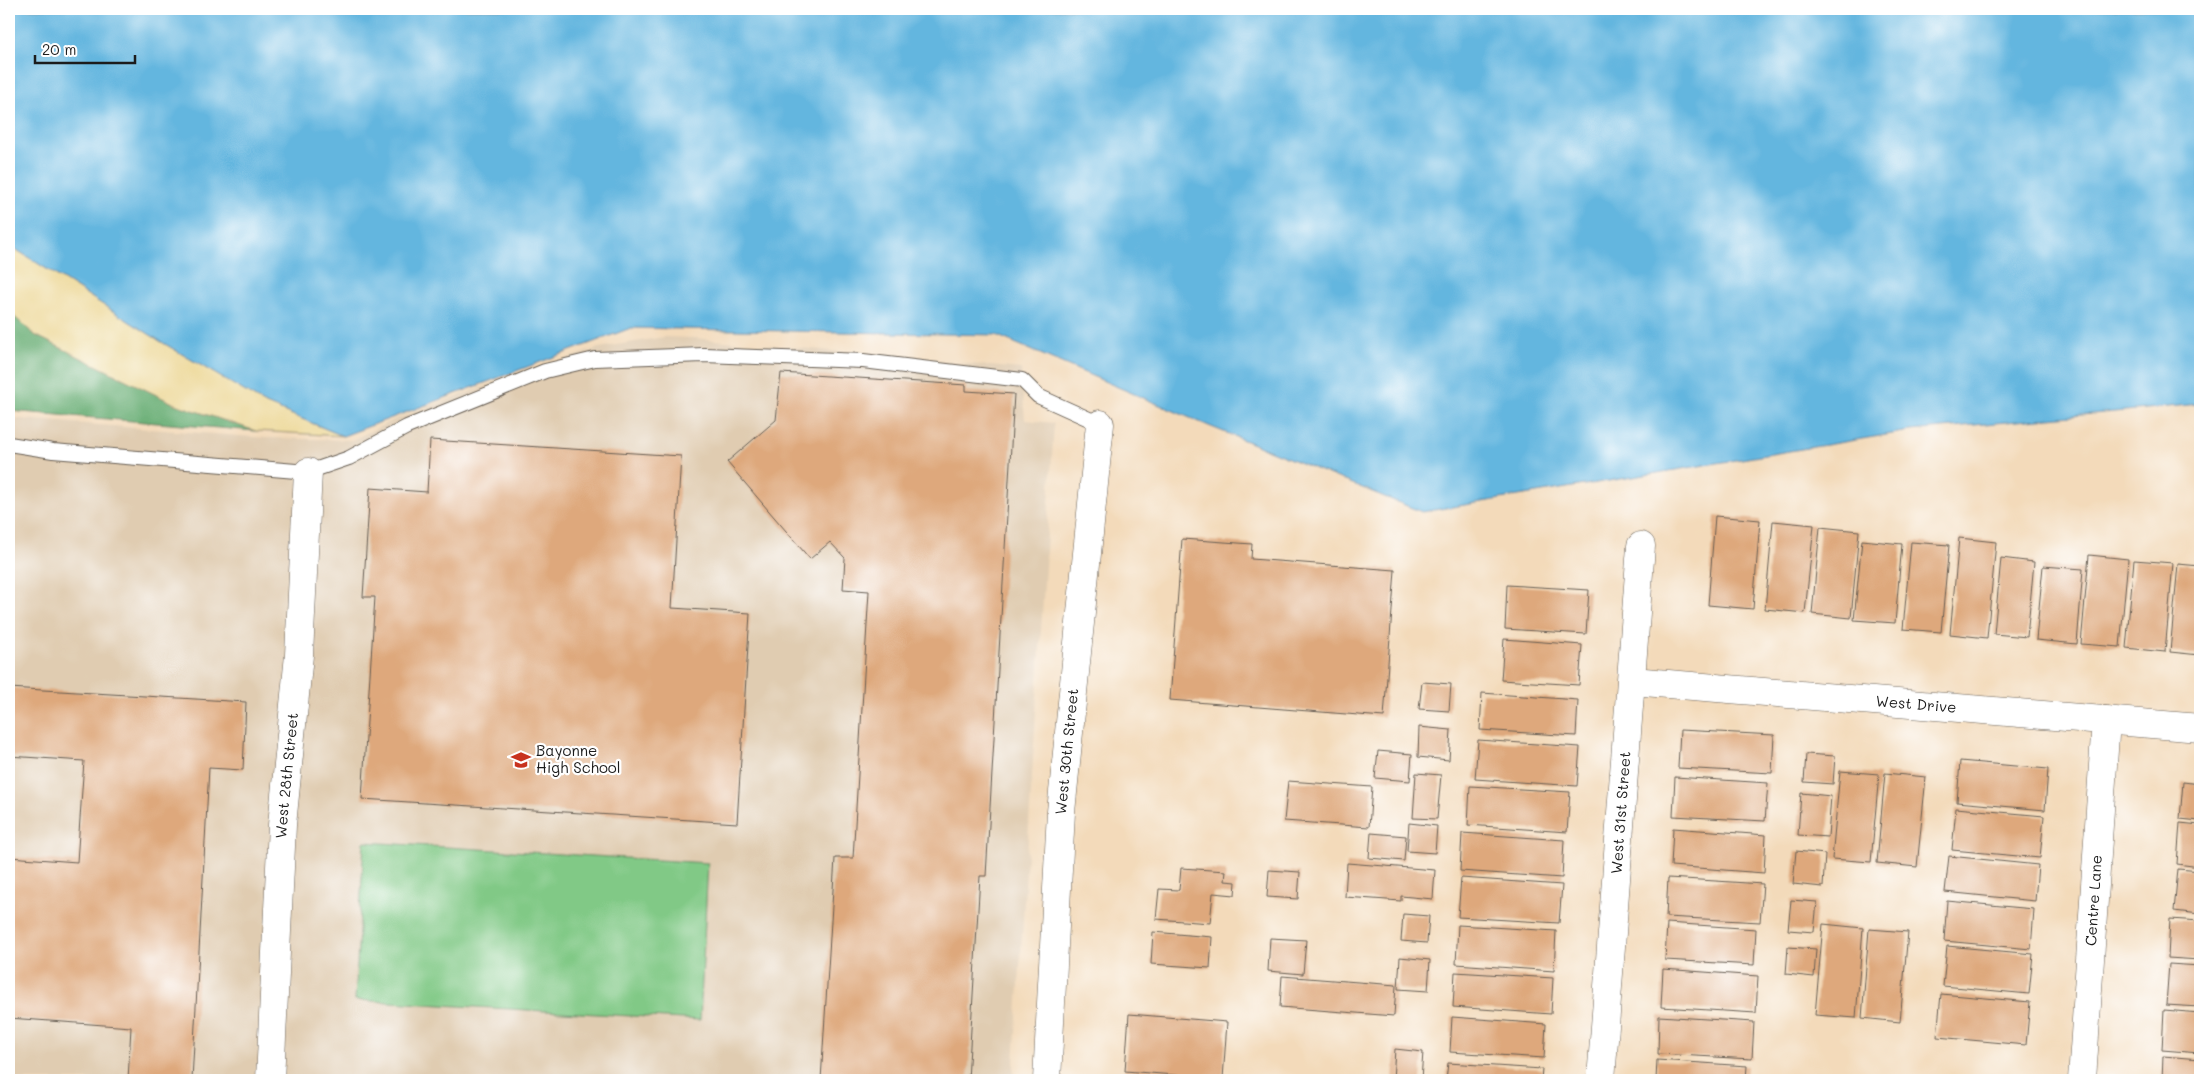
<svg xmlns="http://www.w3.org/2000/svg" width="2209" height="1089" font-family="Mali,sans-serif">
<rect width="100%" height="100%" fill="#fff"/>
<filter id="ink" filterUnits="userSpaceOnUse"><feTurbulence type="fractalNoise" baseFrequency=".02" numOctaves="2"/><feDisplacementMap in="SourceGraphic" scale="10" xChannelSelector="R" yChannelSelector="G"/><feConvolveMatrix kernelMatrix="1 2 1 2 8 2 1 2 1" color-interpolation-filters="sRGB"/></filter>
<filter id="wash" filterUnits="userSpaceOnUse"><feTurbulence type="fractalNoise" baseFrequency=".0096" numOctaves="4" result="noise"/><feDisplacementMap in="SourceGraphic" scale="20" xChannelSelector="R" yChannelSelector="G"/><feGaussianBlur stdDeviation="1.12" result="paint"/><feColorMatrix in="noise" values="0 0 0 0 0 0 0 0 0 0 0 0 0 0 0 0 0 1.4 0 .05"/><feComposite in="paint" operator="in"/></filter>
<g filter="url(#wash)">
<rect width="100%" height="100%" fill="#f3daba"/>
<path fill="#e0ccb1" d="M664,337L694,338L1021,369L1025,420L1054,423L1013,1080H9V418L265,438L352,440L398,418L510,377L599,348Z"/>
<path fill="#81c986" stroke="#4e7251" d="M364,842L708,863L700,1020L355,1000Z"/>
<path fill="#68ad73" stroke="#426448" d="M9,312L35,335L175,404L256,431L9,411Z"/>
<path fill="#eeda9e" stroke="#857b5d" d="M9,245L160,341L266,404L343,436L256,431L175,404L35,335L9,312Z"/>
<path fill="#63b6df" stroke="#40697e" d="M9,9H2200V404L1910,431L1422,512L1209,426L996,335L631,328L343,436L266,404L160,341L9,245Z"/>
<g id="blocks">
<g fill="#dea87b">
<path d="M781,373L966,385V391L1014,394L986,876H980L968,1080H821L835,858H853L869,591L843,589L845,558L830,542L810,559L727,462L776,420Z"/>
<path d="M430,440L681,456L672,608L750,613L737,823L362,799L375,597H363L370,488L427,492Z"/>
<path d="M1715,516L1760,520L1753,609L1708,605Z"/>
<path d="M1773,521L1814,525L1805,613L1765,609Z"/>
<path d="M1820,527L1859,531L1851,618L1812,614Z"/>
<path d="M1959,538L1996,542L1987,638L1950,634Z"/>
<path d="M1182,539L1252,544L1251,559L1395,570L1384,717L1170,700Z"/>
<path d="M1862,540L1902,544L1895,623L1854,620Z"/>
<path d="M1911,542L1949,545L1941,632L1903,629Z"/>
<path d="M2089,555L2128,559L2120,647L2081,644Z"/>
<path d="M2001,558L2034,562L2027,637L1994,634Z"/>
<path d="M2134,560L2173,563L2165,652L2126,648Z"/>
<path d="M2178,564L2200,566V655L2170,652Z"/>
<path d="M2043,566L2083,569L2077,644L2036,640Z"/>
<path d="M1507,585L1589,590L1586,634L1505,629Z"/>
<path d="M1504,639L1582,645L1579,685L1501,680Z"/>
<path d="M1422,682L1451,684L1449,711L1419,709Z"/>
<path d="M9,688L246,702L243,770L209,768L192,1080H128L131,1027L9,1018V857L77,862L84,761L9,756Z"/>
<path d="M1482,693L1578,700L1576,736L1480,730Z"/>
<path d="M1419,727L1451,730L1449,760L1418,757Z"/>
<path d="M1680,730L1774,735L1772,773L1678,768Z"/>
<path d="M1478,740L1580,747L1577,786L1475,779Z"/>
<path d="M1378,751L1412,754L1410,781L1375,778Z"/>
<path d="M1806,754L1835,756L1833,784L1804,782Z"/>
<path d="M1960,761L2048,769L2045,810L1957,802Z"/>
<path d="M1840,771L1879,774L1871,862L1832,859Z"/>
<path d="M1416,773L1441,775L1437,819L1413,818Z"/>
<path d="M1885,773L1926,777L1917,867L1877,863Z"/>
<path d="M1675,777L1768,783L1765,821L1673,816Z"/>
<path d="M1288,781L1372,787L1369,827L1284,821Z"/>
<path d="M2183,782L2200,784V821L2180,819Z"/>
<path d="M1470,786L1570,792L1567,832L1468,825Z"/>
<path d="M1801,793L1831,796L1828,837L1798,835Z"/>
<path d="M1956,808L2044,816L2040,858L1952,850Z"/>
<path d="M1409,823L1437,826L1435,853L1407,851Z"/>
<path d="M2180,823L2200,825V867L2177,864Z"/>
<path d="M1673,828L1766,835L1764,873L1671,866Z"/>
<path d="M1371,833L1406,836L1404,861L1369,858Z"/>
<path d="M1462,833L1564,840L1562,878L1460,871Z"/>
<path d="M1796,851L1825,854L1823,887L1793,884Z"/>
<path d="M1949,856L2038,865L2035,901L1945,892Z"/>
<path d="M1347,863L1435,870L1433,899L1401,896V901L1345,897Z"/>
<path d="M1181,868L1226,871L1225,881L1236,882L1235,895L1213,893L1210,923L1156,919L1159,889L1179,890Z"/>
<path d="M2178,869L2200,871V914L2174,911Z"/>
<path d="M1269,870L1300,872L1298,899L1267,897Z"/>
<path d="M1461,878L1562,885L1559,923L1458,917Z"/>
<path d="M1668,878L1763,884L1760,922L1666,917Z"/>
<path d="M1791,900L1817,902L1814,932L1788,930Z"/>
<path d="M1947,901L2034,909L2031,949L1944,941Z"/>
<path d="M1403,914L1429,916L1427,943L1401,941Z"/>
<path d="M2170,919L2200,921V960L2168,958Z"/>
<path d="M1667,923L1756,929L1754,965L1665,960Z"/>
<path d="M1823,924L1863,928L1856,1018L1815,1015Z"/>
<path d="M1458,925L1556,931L1554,971L1456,964Z"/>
<path d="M1869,929L1908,932L1900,1022L1862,1018Z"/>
<path d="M1153,932L1212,937L1210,968L1151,964Z"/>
<path d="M1270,938L1306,940L1303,974L1268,971Z"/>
<path d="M1947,946L2033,954L2029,994L1943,986Z"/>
<path d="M1788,947L1816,949L1814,977L1786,974Z"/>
<path d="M1400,957L1430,960L1428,991L1398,989Z"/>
<path d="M2169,964L2200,966V1007L2166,1005Z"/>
<path d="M1663,969L1758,976L1756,1013L1661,1007Z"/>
<path d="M1455,972L1553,978L1551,1014L1453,1007Z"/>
<path d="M1282,976L1396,985L1394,1016L1280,1007Z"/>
<path d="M1941,994L2030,1002L2026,1045L1937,1037Z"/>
<path d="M2164,1010L2200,1013V1053L2162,1050Z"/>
<path d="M1129,1014L1227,1022L1223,1079L1125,1071Z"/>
<path d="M1659,1016L1754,1022L1752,1059L1658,1054Z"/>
<path d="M1452,1017L1546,1024L1544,1058L1450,1052Z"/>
<path d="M1395,1049L1423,1052L1421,1080H1393Z"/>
<path d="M2163,1056L2200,1059V1080H2162Z"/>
<path d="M1657,1060L1747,1066L1746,1080H1656Z"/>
<path d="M1448,1063L1542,1069L1541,1080H1446Z"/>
</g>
</g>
</g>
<g filter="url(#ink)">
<use href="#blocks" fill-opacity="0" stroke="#675e53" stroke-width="1"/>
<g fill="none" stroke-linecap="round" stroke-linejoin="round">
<defs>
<path id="service" d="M9,444L53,451L308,472L349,458L407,427L545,371L595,359L704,355L863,361L1022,380L1038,396L1100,424"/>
<g id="minor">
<path id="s1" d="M1632,681L2200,728"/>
<path id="s2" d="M270,1080L282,825L299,655L308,472"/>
<path id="s3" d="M1047,1080L1061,812L1100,424"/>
<path id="s4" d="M1601,1080L1641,546"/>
<path id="s5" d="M2082,1080L2106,720"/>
</g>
</defs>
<use href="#service" stroke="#675e53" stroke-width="16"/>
<use href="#minor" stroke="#675e53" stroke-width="29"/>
<use href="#service" stroke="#fff" stroke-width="14"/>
<use href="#minor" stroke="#fff" stroke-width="28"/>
</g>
</g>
<defs>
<symbol id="school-bare" viewBox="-9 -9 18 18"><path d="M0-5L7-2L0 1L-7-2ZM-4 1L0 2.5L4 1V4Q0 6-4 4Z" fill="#c8321e" stroke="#fff" stroke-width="2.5" paint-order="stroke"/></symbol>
</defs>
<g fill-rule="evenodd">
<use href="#school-bare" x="507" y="746" width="28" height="28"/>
</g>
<g text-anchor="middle" stroke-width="4.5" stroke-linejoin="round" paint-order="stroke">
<g font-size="15" fill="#1c1c1c" stroke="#fff">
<text dy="5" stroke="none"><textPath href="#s1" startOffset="285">West Drive</textPath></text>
<text dy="5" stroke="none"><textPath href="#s3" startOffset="329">West 30th Street</textPath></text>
<text dy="5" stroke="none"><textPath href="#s2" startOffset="305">West 28th Street</textPath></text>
<text dy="5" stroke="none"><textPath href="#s4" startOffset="268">West 31st Street</textPath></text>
<text dy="5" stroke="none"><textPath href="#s5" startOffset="180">Centre Lane</textPath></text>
</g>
<g font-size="15" fill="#1c1c1c" stroke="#fff" text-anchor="start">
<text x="536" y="756">Bayonne<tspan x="536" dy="17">High School</tspan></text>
</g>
</g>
<rect width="2209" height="1089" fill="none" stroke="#fff" stroke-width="30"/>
<path d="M35 55v8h100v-8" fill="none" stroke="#1c1c1c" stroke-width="2.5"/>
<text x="42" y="55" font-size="15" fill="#1c1c1c" stroke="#ffffff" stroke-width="4" paint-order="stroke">20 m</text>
</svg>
